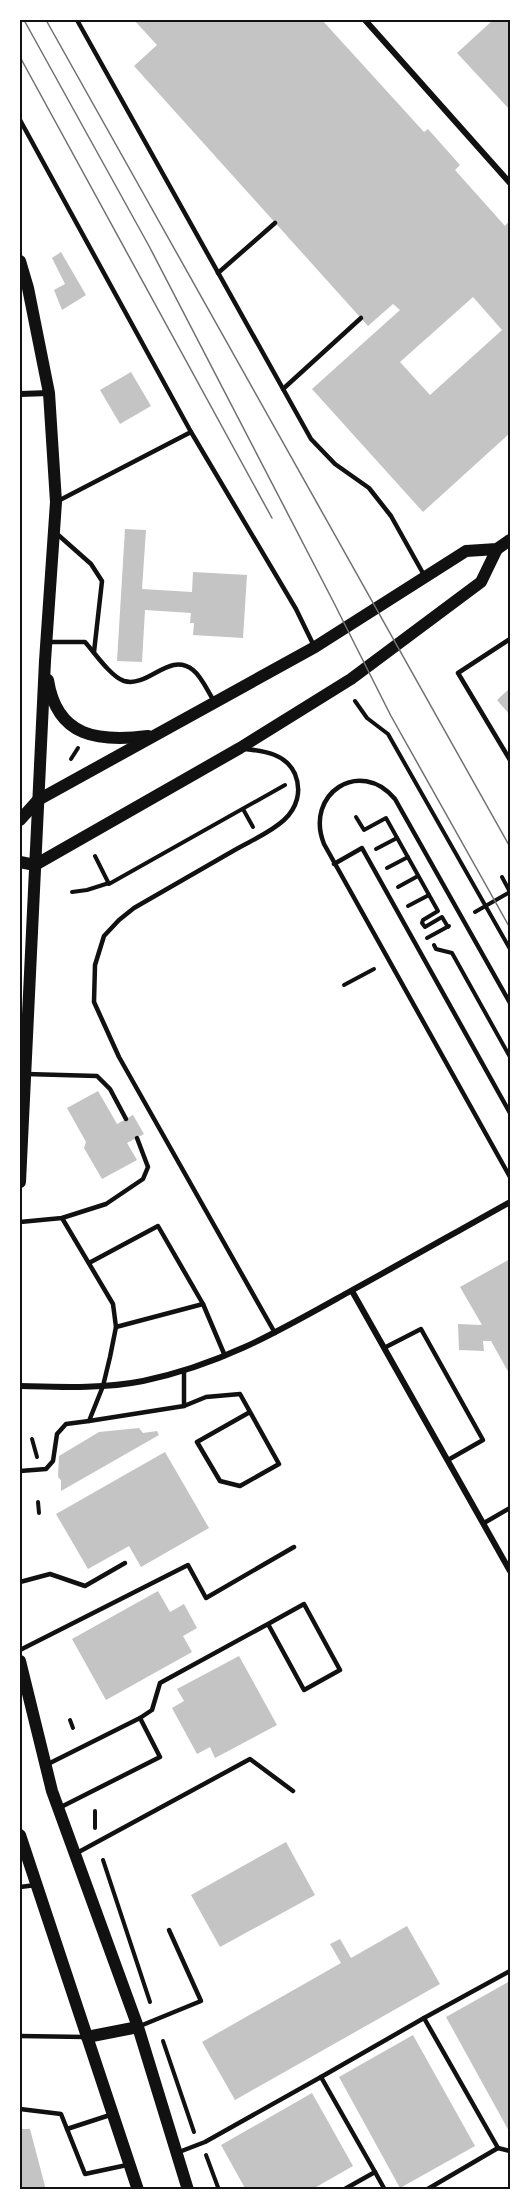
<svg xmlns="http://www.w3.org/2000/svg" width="530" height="2209" font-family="'Libre Baskerville',serif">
<rect width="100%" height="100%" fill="#fff"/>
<g fill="#c4c4c4" fill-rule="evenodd">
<path d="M134,20H322L424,132L428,129L460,165L455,170L505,226L510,220V433L423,512L312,389L400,310L393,304L368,326L134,66L157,45ZM473,297L502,330L430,395L400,362Z"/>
<path d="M493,20H510V110L457,53Z"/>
<path d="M61,252L86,295L62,310L54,290L65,284L52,258Z"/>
<path d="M131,372L151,406L120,424L100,390Z"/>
<path d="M125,529L146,530L142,589L192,592L193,572L247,575L243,638L193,635L194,623H190L191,613L145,610L142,662L117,661Z"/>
<path d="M510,688V715L497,700Z"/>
<path d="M98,1091L117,1124L133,1115L144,1134L127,1143L137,1160L102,1179L84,1148L86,1142L67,1108Z"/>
<path d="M510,1259V1375L491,1341H483L484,1351L459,1350L458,1324L482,1325L460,1287Z"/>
<path d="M139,1428L143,1433L157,1431L159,1435L61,1491V1480L58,1477L59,1456L99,1432Z"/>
<path d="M165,1452L209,1528L141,1567L129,1546L88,1569L56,1514Z"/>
<path d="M158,1591L170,1612L184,1604L197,1628L183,1636L192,1652L106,1700L72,1639Z"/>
<path d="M239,1656L277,1725L215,1758L210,1747L197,1754L172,1708L184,1701L177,1689Z"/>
<path d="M286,1842L315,1895L220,1947L191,1895Z"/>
<path d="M407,1926L440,1984L235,2100L202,2042L341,1963L330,1944L340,1939L351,1958Z"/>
<path d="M510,1981V2133L446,2017Z"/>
<path d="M413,2035L475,2146L400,2188L339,2077Z"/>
<path d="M312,2093L353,2166L311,2190H246L221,2145Z"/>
<path d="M20,2129H30L46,2190H20Z"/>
</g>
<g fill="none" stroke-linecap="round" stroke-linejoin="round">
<g stroke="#111" stroke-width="4">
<path d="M355,701L367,718L388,734L510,949"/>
<path d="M71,759L78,748"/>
<path d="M243,809L253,827"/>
<path d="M356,817L364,830L386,818L438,911L423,920L422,923L425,927L442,917L448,927"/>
<path d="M376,849L397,838"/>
<path d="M95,856L109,884L285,785"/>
<path d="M387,868L408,857"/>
<path d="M398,887L418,876"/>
<path d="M72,892L87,890L109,883"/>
<path d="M408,906L429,895"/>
<path d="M475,912L510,892L502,877"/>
<path d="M427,938L449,926"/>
<path d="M434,945L436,949L452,953L510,1057"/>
<path d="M344,985L374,969"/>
<path d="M32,1439L37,1457"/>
<path d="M38,1502L39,1513"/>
<path d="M70,1720L73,1728"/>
<path d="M95,1828V1811"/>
<path d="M103,1860L150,2002"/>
<path d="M163,2041L194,2132"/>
<path d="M206,2155L219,2190"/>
</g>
<g stroke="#111" stroke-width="4.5">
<path d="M77,20L311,439L335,464L369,488L391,516L424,575"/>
<path d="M20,120L191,432L296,609L314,646"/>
<path d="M218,273L275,223"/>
<path d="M283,389L361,318"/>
<path d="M58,501L191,432"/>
<path d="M56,533L91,564L102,581L94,652"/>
<path d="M510,639L458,673L510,760"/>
<path d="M48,642H85C94,652 111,677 124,681C149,688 169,651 193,670C202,677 208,692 214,701"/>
<path d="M245,749C265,751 286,754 295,774C302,791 297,808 284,820C270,833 250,841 233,851C200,870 167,889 134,908L119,920L104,936L95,965L94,1002L119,1057L275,1333"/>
<path d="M334,864L362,848L510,1113"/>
<path d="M510,1003L395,799C360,757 304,794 324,844L510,1177"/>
<path d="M26,1074L97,1076L110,1089L126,1119"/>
<path d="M20,1222L62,1218L106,1204L143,1179L148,1167L137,1138"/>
<path d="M89,1263L158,1226L203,1304L225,1356"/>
<path d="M116,1327L203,1304"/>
<path d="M384,1348L421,1329L483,1440L448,1460"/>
<path d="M184,1406L206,1397L240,1394L279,1464L240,1486L220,1481L197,1442L250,1412"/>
<path d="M89,1421L184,1406V1371"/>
<path d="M20,1471L46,1469L53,1461L57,1434L66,1424L89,1421L103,1386L110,1357L116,1327L113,1304L62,1218"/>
<path d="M484,1523L510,1508"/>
<path d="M20,1582L50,1574L85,1586L125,1563"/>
<path d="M20,1650L188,1565L206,1598L294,1547"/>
<path d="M140,1718L152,1710L160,1683L268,1624L304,1690L340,1670L304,1604L268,1624"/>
<path d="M48,1764L140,1718L160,1757L59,1808"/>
<path d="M75,1854L250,1759L293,1791"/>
<path d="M20,1887L36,1885"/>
<path d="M424,2018L510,1971"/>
<path d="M140,2026L201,2001L169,1930"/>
<path d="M20,2036L85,2037"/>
<path d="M321,2077L424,2018L498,2148L426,2190"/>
<path d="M20,2109L61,2114L85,2174L127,2165"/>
<path d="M67,2129L110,2115"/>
<path d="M498,2148L510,2151"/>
<path d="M179,2152L205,2142L321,2077L375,2172L343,2190"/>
<path d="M375,2172L385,2190"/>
</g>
<g stroke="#111" stroke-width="6">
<path d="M365,20L510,183"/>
<path d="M20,394L49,393"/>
<path d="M352,1291L510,1571"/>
<path d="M20,1386C60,1387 103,1389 143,1381C221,1365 279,1331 347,1293C402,1263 456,1232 510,1202"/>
</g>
<g stroke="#111" stroke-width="12">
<path d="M20,261L28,288L49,393L56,502L45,661L20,1182"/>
<path d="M48,680C57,738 99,742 148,736"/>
<path d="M20,820L38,800L315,647L466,551L497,549L510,540"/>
<path d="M20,862L35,865L240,748L351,679L481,582L497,549"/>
<path d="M20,1661L52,1791L138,2027L188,2190"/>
<path d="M20,1835L138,2190"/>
<path d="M87,2037L138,2027"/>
</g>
<g stroke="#707070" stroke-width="1.5">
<path d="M24,20L149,246L333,601L391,716L510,928"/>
<path d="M46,20L510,847"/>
<path d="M20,57L272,518"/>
</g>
</g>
<rect width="530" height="2209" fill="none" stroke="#ffffff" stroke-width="42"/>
<rect x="21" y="21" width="488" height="2167" fill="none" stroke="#111" stroke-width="2"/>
</svg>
